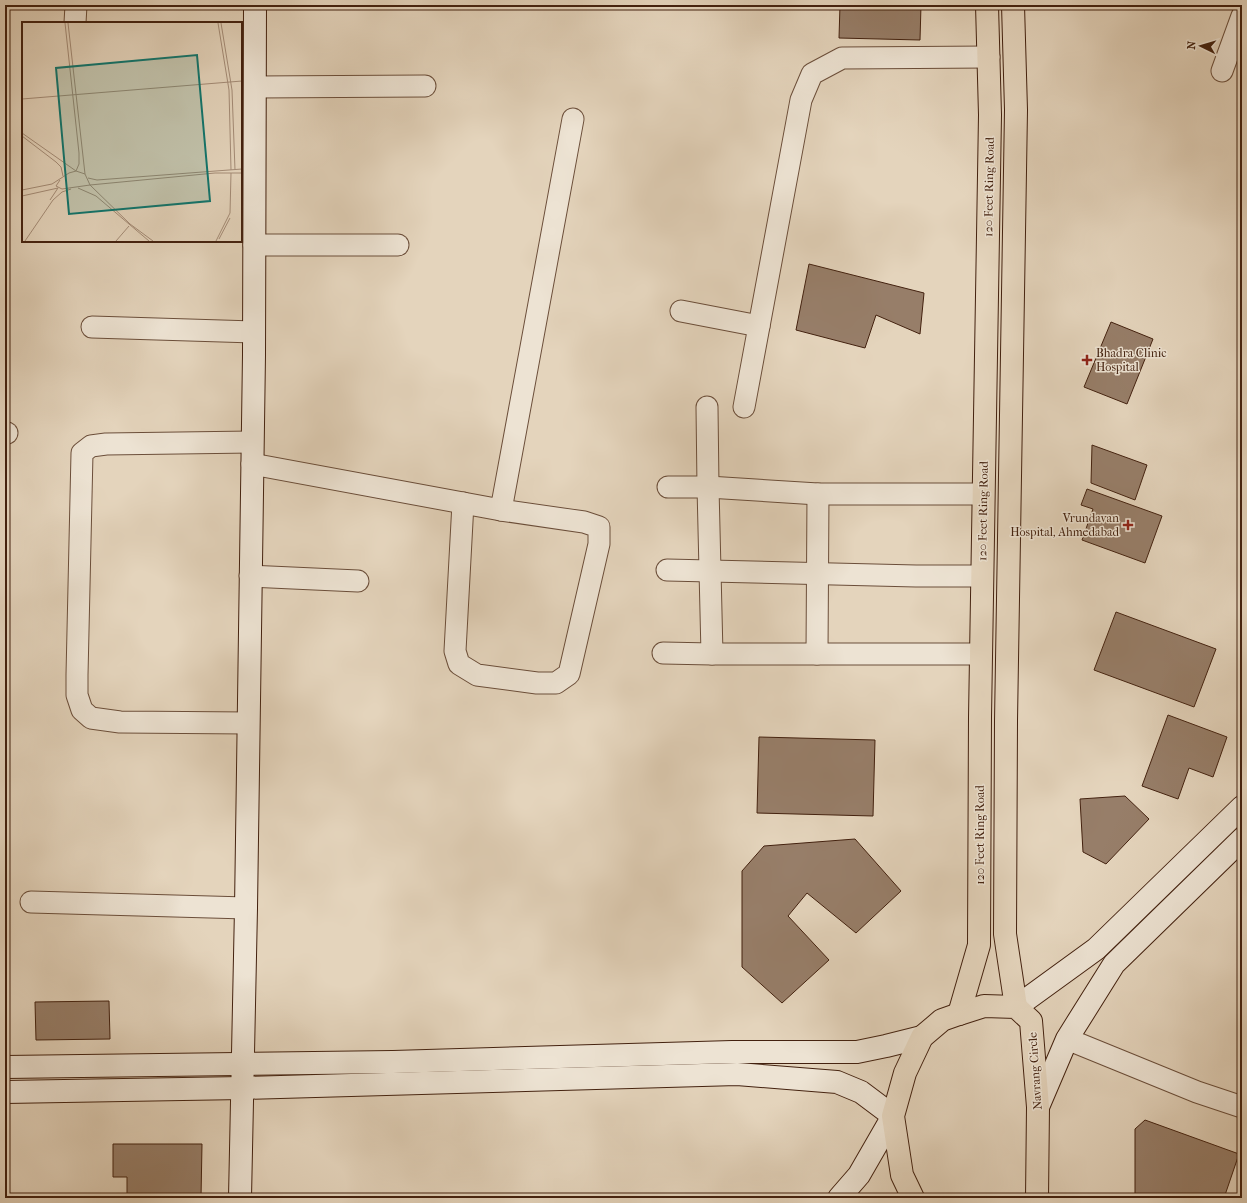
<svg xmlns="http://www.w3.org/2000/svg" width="1247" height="1203" font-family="'IM FELL French Canon',serif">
<rect width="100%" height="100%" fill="#e4d4bc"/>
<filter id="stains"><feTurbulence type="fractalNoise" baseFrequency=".005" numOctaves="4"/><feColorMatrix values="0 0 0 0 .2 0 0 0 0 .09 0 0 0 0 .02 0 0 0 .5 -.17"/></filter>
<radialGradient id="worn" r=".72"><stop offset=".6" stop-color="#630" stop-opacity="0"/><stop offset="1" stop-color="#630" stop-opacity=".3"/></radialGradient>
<g fill="#977e69" stroke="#43210f">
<path d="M840,5H921L920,40L839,38Z"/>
<path d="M809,264L924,293L920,334L876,315L865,348L796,330Z"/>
<path d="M1111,322L1153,339L1127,404L1084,387Z"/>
<path d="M1092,445L1147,465L1135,500L1091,483Z"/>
<path d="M1087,489L1162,516L1145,563L1082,540L1093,509L1081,505Z"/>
<path d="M1116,612L1216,649L1194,707L1094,670Z"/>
<path d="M1168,715L1227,737L1213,777L1189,768L1178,799L1142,786Z"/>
<path d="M759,737L875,740L873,816L757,813Z"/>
<path d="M1125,796L1149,819L1106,864L1083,852L1080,799Z"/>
<path d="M855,839L901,891L856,933L807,893L788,916L829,960L782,1003L742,967V871L764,846Z"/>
<path d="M109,1001L110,1039L36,1040L35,1002Z"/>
<path d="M1145,1120L1239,1154L1224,1198H1135V1129Z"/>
<path d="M113,1144H202L201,1198H127V1177H113Z"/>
</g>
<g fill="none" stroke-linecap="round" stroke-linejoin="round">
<defs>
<g id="street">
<path d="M75,23L76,5"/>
<path d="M1222,71L1242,16"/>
<path d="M256,87L425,86"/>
<path d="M254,245H398"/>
<path d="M681,311L759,326"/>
<path d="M92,327L254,332"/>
<path d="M707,407L708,487L712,654H981"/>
<path d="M744,407L801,100L812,74L842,58L989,57"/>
<path d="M5,433H7"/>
<path d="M252,464L501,510L573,119"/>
<path d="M668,487H708L818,494H983"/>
<path d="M463,503L455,651L459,664L477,675L537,683H556L569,674L599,544V527L584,522L501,510"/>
<path d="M667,570L916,576H982"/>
<path d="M250,576L358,581"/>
<path d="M663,653L712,654"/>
<path d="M817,654L818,494"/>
<path d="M248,723L120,722L91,718L82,710L77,695V675L82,453L91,446L106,444L252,442"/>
<path d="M31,902L246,908"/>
<path d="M1067,1039L1197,1092L1242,1107"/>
</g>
<g id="secondary">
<path d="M1016,1007L1096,949L1242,807"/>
<path d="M5,1067L393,1062L732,1052H857L886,1046L922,1037"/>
<path d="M5,1092L242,1088L737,1074L837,1082L861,1092L893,1116L859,1175L839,1198"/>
<path d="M1038,1107L1067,1039L1114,964L1242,839"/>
<path d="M240,1198L246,908L254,355L255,5"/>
</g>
<g id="primary">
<path d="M1013,5L1016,110L1006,721L1005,934L1016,1007"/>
<path d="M959,1014L979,945L980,717L990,115L987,5"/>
<path d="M913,1198L902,1175L893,1116L905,1073L922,1037L942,1020L959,1014L984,1006L1016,1007L1031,1021L1038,1107L1037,1198"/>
</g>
</defs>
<use href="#street" stroke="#6b4e3a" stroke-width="23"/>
<use href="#secondary" stroke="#43210f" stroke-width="24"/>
<use href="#primary" stroke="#43210f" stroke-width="24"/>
<use href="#street" stroke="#ede3d3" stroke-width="21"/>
<use href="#secondary" stroke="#ede3d3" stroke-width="22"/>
<use href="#primary" stroke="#e4d4bc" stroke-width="22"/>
</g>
<g fill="#8f2418" stroke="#ede3d3" stroke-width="1.5">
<path d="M1085 354h4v4h4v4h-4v4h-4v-4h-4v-4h4z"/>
<path d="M1126 519h4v4h4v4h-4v4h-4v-4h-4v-4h4z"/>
</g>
<g text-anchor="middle" stroke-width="3" stroke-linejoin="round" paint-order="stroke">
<g font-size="12" fill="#43210f" stroke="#ede3d3">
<text transform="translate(989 187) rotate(-89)" y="4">120 Feet Ring Road</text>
<text transform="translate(983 511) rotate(-89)" y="4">120 Feet Ring Road</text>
<text transform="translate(980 835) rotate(-90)" y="4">120 Feet Ring Road</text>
<text transform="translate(1035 1071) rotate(-94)" y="4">Navrang Circle</text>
</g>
<g font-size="12" fill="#43210f" stroke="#ede3d3" text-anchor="start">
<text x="1096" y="357">Bhadra Clinic<tspan x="1096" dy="14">Hospital</tspan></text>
<text x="1119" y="522" text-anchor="end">Vrundavan<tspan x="1119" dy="14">Hospital, Ahmedabad</tspan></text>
</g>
</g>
<g transform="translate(22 22)">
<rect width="220" height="220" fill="#e4d4bc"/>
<path fill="none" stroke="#a48c77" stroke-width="1" d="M46,1L63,152M196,1L207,68L209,148M199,1L210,68L213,148M0,77L220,59M0,111L54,149L57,142V131L43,1M0,114L34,140L39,145L41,154M66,156L75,158L220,147M68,163L108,202L131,219M68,163L193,151H220M56,166L74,174L127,219M0,168L30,162L47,151L54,149L63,152L68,163L40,167L34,164L38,158M0,174L36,166M28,178L36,166M197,217L208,196M3,219L31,178L40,170L49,167M94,219L107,204M194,219L208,191L209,151"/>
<path fill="#0f766e" fill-opacity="0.15" stroke="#0f766e" stroke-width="2" d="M175,33L188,179L47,192L34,46Z"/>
<rect width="220" height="220" fill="none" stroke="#43210f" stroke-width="2"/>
</g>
<rect width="1247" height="1203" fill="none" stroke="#e4d4bc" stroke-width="20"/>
<rect x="6" y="6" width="1235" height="1191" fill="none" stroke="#43210f" stroke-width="2"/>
<rect x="10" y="10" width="1227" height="1183" fill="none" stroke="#43210f"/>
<g transform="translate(1201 46) rotate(275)" stroke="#ede3d3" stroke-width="3" paint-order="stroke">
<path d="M0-3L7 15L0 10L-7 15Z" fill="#43210f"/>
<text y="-6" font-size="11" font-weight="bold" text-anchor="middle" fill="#43210f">N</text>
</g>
<rect width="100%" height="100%" filter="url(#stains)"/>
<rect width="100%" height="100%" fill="url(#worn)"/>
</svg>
